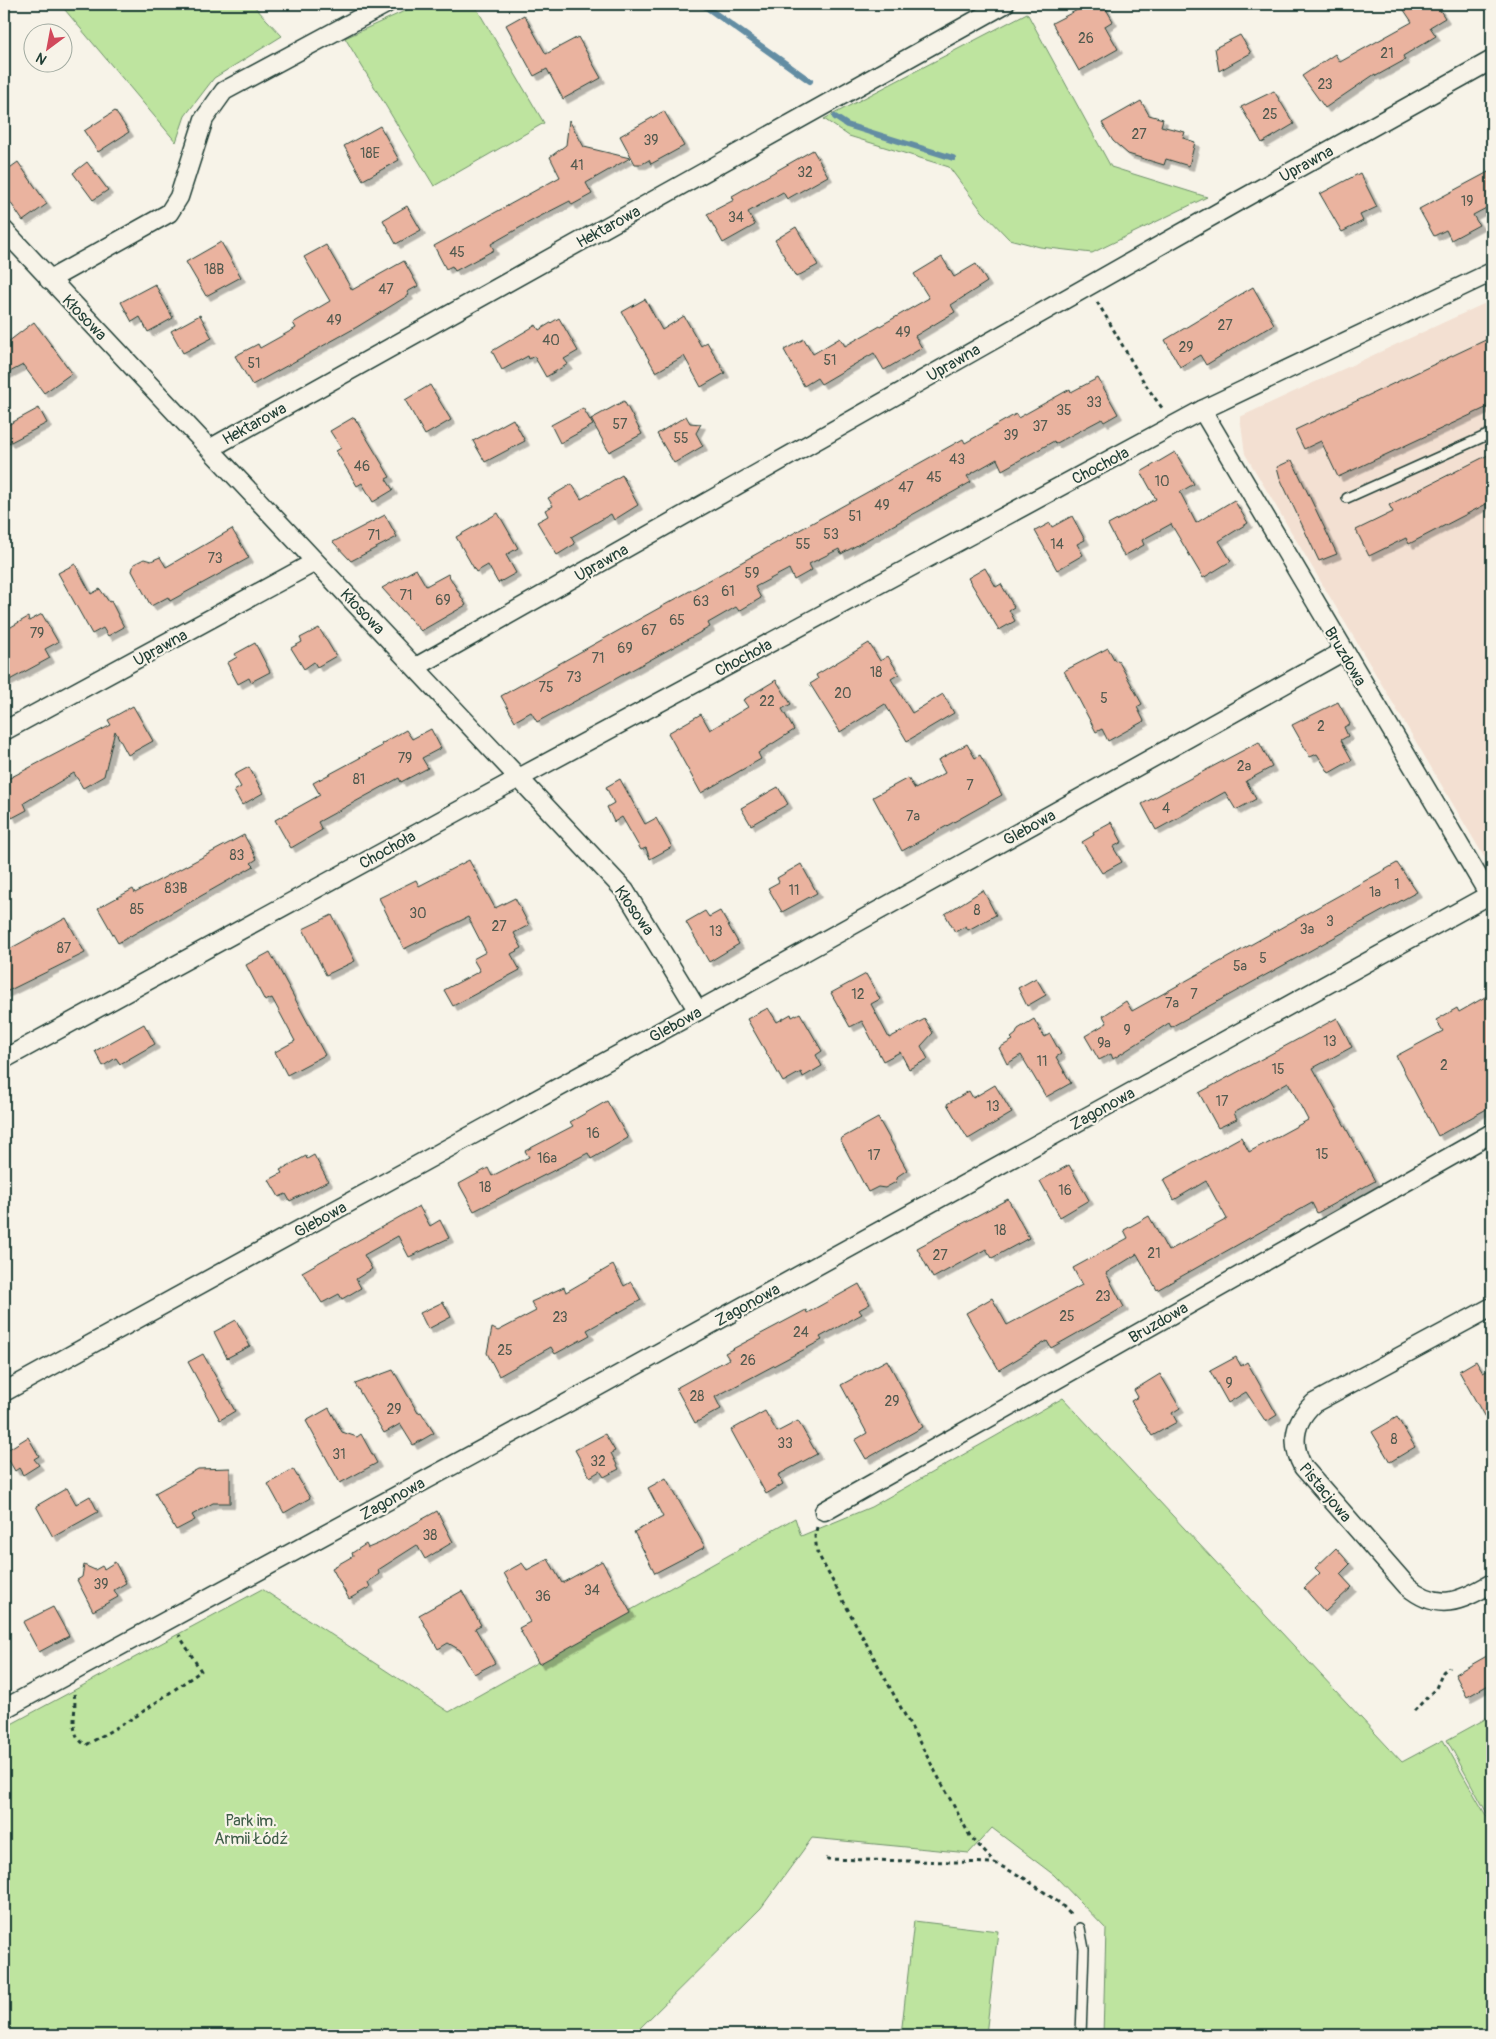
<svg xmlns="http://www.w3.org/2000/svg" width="1496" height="2039" font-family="Pangolin,sans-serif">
<defs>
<filter id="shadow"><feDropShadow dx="4.5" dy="4.5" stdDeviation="0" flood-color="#0004"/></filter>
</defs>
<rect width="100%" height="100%" fill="#f7f3e8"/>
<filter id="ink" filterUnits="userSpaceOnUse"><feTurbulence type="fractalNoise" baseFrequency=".02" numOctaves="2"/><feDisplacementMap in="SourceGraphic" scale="10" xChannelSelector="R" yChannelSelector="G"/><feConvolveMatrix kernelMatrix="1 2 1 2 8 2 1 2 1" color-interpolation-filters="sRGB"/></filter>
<g filter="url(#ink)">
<path fill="#f3e0d2" d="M1492,300V870L1245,454L1240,417Z"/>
<g fill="#bee49f" stroke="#6e906a">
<path d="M60,4H252L282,36L214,78L185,116L176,142Z"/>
<path d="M420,4H474L544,123L434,186L345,38Z"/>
<path d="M1027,13L1111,167L1207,197L1092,253L1040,247L1009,239L982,211L949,167L849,136L824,119Z"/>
<path d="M1063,1398L1402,1762L1443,1740L1492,1826V2035H1103L1106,1929L1054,1875L992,1828L969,1853L812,1838L761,1908L633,2035H4V1728L262,1589L449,1712L795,1518L801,1536L871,1507Z"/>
<path d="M1489,1717L1492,1722V1813L1488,1815L1447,1740Z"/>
<path d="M914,1921L998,1931L986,2035H901Z"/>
</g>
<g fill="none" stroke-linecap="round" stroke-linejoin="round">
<g stroke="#638da3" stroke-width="6">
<path d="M702,4L810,81"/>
<path d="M835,117L847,125L953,158"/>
</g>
</g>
<g fill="#eab39f" stroke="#1f3d34" filter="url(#shadow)">
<path d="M1089,4H1103L1113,21L1105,26L1118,49L1079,71L1052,23Z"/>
<path d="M1400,4H1436L1445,18L1430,27L1436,36L1403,56L1405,60L1376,76L1375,74L1325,108L1302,76L1335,54L1340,62L1412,22Z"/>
<path d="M524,15L546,54L578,37L601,78L563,99L547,69L534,76L506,25Z"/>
<path d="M1240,35L1251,53L1219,71L1215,48Z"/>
<path d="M1274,91L1294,124L1262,143L1241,107Z"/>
<path d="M1141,101L1149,115L1163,119L1161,126L1185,132L1183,138L1195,142L1189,166L1166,159L1164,165L1128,154L1113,141L1102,123Z"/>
<path d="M115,111L129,132L98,152L84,131Z"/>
<path d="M664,111L684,146L651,164L649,160L642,164H635L620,136Z"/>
<path d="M569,120L584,147L630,158L586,183L592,194L572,205L570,201L535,219L491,244L494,250L455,271L452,266L446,269L434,246L560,177L550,157L566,145Z"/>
<path d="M380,126L399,160L363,180L344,146Z"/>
<path d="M813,150L828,176L787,199L783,192L748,212L755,225L723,243L707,214L734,200L732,196Z"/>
<path d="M18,162L47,204L23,221L4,193V172Z"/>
<path d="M87,162L108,190L93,200L73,173Z"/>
<path d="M1492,170V205L1473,215L1479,225L1451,240L1446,230L1434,236L1419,209Z"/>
<path d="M1360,173L1377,207L1360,215L1363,221L1342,232L1320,194Z"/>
<path d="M407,206L421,230L396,244L383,220Z"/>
<path d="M796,227L818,265L796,277L775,240Z"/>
<path d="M221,242L241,277L206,296L186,262Z"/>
<path d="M326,245L352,290L404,261L418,286L407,292L409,295L357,327L252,385L235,356L258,344L260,348L296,328L293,323L330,301L304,257Z"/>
<path d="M942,257L954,277L976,264L987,282L951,305L955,312L915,336L922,348L884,370L874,353L821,384L817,378L804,386L784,350L804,339L813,354L840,338L845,346L929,298L914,274Z"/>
<path d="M155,284L173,318L148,332L140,317L132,322L121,302Z"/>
<path d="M1253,287L1274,324L1206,365L1200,355L1180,367L1165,340Z"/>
<path d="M645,299L662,330L684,316L701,346L707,342L725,373L701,387L684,356L656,372L622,312Z"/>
<path d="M200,315L212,338L183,353L171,331Z"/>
<path d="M559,318L578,351L564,359L568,364L546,377L534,356L529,359L528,356L502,370L492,351L536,325L539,330Z"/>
<path d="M34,322L72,373L44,393L23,365L4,375V345Z"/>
<path d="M1492,337V405L1338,477L1321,441L1304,449L1295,430Z"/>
<path d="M1098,378L1118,414L1104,422L1102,419L1055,444L1054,441L1002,470L997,459L967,476L971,482L957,490L841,554L839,549L809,564L812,570L794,580L789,569L755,587L761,598L739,611L736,607L708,623L710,627L537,722L531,712L515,721L501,696L963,439L965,443L1016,414L1018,418L1070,389L1071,392Z"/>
<path d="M430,385L451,420L425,435L405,400Z"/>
<path d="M624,401L642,434L609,452L591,419Z"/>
<path d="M39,408L47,423L9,443L4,433V427Z"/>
<path d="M583,408L593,425L560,443L551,425Z"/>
<path d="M686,416L690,423L701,424L696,433L703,446L674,463L657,434Z"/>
<path d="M354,417L390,477L386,479L393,490L373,502L362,483L357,486L336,451L341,448L330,431Z"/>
<path d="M513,419L525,441L485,462L473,441Z"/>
<path d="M1175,452L1194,484L1180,492L1196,523L1234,500L1248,523L1219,541L1231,561L1203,578L1171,524L1142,540L1144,545L1124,556L1108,525L1156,499L1141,472Z"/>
<path d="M1492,453V501L1409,544L1406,538L1369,556L1356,530L1393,512L1389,505Z"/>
<path d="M1292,460L1337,554L1319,561L1280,478L1277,467Z"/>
<path d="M622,475L638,505L614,520L611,514L571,537L575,544L557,555L537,522L548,516L545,510L553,506L548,498L572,484L581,499Z"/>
<path d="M498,513L518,548L506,555L516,573L498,583L488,565L476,572L456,537Z"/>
<path d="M385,515L397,537L351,561L333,542Z"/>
<path d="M1072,516L1085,540L1077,544L1083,555L1057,570L1035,531L1050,523L1052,527Z"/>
<path d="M232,529L249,558L170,601L168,597L151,606L132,571L134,564L144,559L151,561L160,557L166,567Z"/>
<path d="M75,564L91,594L100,589L109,602L111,601L124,627L108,636L103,628L92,634L58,573Z"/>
<path d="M985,568L996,587L1001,584L1014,607L1009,610L1015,621L999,630L968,578Z"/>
<path d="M416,569L426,586L448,574L466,605L421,631L382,588Z"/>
<path d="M42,614L58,642L45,649L50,658L4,683V631L28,617L29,621Z"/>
<path d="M319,628L336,656L317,667L314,662L304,669L291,648L302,642L300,638Z"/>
<path d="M255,643L270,672L251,682L249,678L238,684L227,663L237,657L235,654Z"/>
<path d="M869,643L880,661L888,656L899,674L891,679L912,713L943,694L954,713L907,741L885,704L840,732L810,684L818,679L816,675Z"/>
<path d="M1108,648L1115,661L1118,660L1142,704L1137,707L1144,721L1108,741L1102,729L1096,732L1064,671Z"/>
<path d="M776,680L791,704L782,709L794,730L758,753L761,759L701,793L668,733L701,714L710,730L748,707L743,700Z"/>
<path d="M1338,702L1350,724L1344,727L1348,736L1341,740L1352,760L1329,773L1317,754L1310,757L1292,725Z"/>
<path d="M133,706L153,741L128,755L115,731L104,776L83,788L74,773L24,803L27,810L12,818L4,801V781L111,725L108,720Z"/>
<path d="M431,729L441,748L422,758L428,768L401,782L399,778L318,822L322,830L291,848L275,820L320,795L313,783L382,746L381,744L406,730L412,739Z"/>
<path d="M1259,742L1272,767L1246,781L1256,799L1236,810L1225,792L1156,830L1142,804Z"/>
<path d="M967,744L975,758L980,755L1002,795L902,851L873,797L908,778L915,789L945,773L938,760Z"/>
<path d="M249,767L263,793L242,805L234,791L241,787L234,775Z"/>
<path d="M620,779L645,824L656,818L672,847L650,859L646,848L641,850L622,817L614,822L607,807L614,803L606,787Z"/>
<path d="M778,787L788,804L751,825L741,808Z"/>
<path d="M1111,822L1122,842L1113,847L1122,862L1102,873L1082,842L1094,835L1093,832Z"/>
<path d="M244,835L257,859L251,863L254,866L118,943L98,908L133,889L135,893Z"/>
<path d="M469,860L495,908L515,898L529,925L514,933L522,948L511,954L520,970L453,1006L444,990L480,971L473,959L486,952L468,917L404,949L379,898L416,880L419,886Z"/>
<path d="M1397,863L1417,892L1171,1027L1169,1023L1113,1059L1111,1054L1099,1060L1085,1036L1107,1023L1103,1016L1126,1001L1132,1011Z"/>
<path d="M801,864L817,893L782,912L768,888L779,882L777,878Z"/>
<path d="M983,890L996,915L968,930L966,926L955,932L945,914Z"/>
<path d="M705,911L709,917L720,911L739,944L709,962L686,922Z"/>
<path d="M332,915L355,961L326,975L303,929Z"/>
<path d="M66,918L85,953L4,993V952Z"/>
<path d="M270,952L325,1055L287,1075L275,1052L295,1041L272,998L265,1001L246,965Z"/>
<path d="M866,974L880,999L871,1004L889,1038L925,1019L933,1033L921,1046L928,1059L909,1069L900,1052L883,1061L862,1021L850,1027L831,993Z"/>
<path d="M1036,978L1046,995L1027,1006L1018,988Z"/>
<path d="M1492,993V1106L1438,1136L1396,1056L1443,1031L1436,1020L1457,1008L1459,1012Z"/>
<path d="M768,1008L777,1022L791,1014L792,1017L800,1013L822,1051L816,1055L822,1066L803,1077L801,1072L783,1082L747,1019Z"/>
<path d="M1337,1018L1352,1047L1313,1068L1375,1181L1317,1213L1312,1203L1157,1290L1137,1254L1106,1273L1124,1307L1051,1348L1047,1341L999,1370L966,1313L992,1298L1007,1325L1082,1285L1073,1268L1128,1238L1124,1230L1149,1216L1168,1251L1227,1219L1206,1181L1174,1200L1163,1180L1241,1137L1249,1152L1308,1120L1288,1082L1234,1113L1237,1119L1218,1128L1199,1093Z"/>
<path d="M1034,1019L1044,1037L1050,1034L1061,1054L1056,1057L1071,1083L1046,1097L1021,1055L1007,1064L999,1048L1013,1040L1011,1038L1016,1034L1018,1029Z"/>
<path d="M144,1024L155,1044L120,1064L116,1058L103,1066L95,1051Z"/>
<path d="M995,1085L1012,1113L968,1139L947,1104L969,1091L973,1098Z"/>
<path d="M607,1101L628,1138L591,1159L588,1153L474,1211L459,1184L488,1168L492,1176L529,1157L525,1151L573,1126L570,1122Z"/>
<path d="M878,1118L907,1170L898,1176L896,1182L885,1188L878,1187L868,1192L840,1139Z"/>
<path d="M314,1155L328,1181L290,1201L286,1194L279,1197L269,1180L282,1173L280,1170L306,1156L307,1159Z"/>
<path d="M1069,1165L1089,1200L1060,1217L1040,1181Z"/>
<path d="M1008,1199L1029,1238L992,1258L986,1249L933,1278L917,1248Z"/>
<path d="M419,1206L430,1226L440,1220L449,1238L409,1257L398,1236L364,1255L372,1269L356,1279L361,1288L342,1299L339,1294L322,1303L302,1272Z"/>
<path d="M613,1265L624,1286L631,1282L641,1300L587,1330L590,1335L555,1354L551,1347L499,1376L487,1353L492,1328L498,1331L536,1311L531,1302L564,1287L566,1292Z"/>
<path d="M859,1284L870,1304L859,1310L862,1314L820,1337L822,1340L715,1397L721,1409L695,1423L676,1388L729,1359L725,1353L806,1310L807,1313Z"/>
<path d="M443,1302L451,1317L428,1329L420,1313Z"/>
<path d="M236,1320L250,1346L227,1358L214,1332Z"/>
<path d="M203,1354L235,1411L220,1420L188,1362Z"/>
<path d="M1236,1357L1241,1366L1247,1362L1277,1415L1266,1422L1246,1392L1228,1403L1210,1371Z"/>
<path d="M887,1360L923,1427L866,1459L855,1440L867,1433L841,1385Z"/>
<path d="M1476,1361L1483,1373L1492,1368V1430L1459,1371Z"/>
<path d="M393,1370L418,1413L421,1412L434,1433L413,1445L400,1424L384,1433L355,1384Z"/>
<path d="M1160,1374L1180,1408L1172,1413L1177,1422L1152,1436L1131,1401L1138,1397L1134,1390Z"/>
<path d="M329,1408L342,1432L357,1437L361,1434L377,1463L340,1483L306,1421Z"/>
<path d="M765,1411L777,1432L798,1421L817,1454L778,1475L783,1484L766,1494L731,1430Z"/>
<path d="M1397,1417L1415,1447L1390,1462L1372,1432Z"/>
<path d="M605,1434L615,1451L611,1453L619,1469L604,1477L600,1471L590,1477L575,1450Z"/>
<path d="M28,1437L39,1456L34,1459L39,1465L23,1475L19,1468L15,1471L4,1452Z"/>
<path d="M230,1468V1503H213L192,1515L195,1520L176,1530L155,1493L198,1469Z"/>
<path d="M293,1469L310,1498L284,1513L268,1484Z"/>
<path d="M666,1478L705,1547L655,1573L634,1532L663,1517L648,1488Z"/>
<path d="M67,1488L76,1504L90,1496L98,1512L53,1537L36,1506Z"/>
<path d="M437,1511L453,1542L425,1559L417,1545L378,1570L379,1574L368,1582L370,1587L349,1599L332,1568L353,1556L352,1553L366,1544L368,1548L380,1543Z"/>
<path d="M1336,1548L1350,1564L1340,1574L1352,1587L1325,1612L1304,1588L1320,1573L1315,1568Z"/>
<path d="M548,1559L562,1583L602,1561L631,1613L539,1664L519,1628L530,1622L504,1573L522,1563L527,1570Z"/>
<path d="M115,1562L126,1583L114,1590L118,1597L93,1611L77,1580L82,1577L84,1565L95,1570L102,1566L104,1569Z"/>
<path d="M462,1591L481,1625L475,1628L495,1663L474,1674L460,1650L448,1643L438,1649L419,1615Z"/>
<path d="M53,1607L69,1636L39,1652L23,1622Z"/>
<path d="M1492,1653V1683L1467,1697L1455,1674Z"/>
</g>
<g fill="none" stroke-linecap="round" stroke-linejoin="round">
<defs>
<g id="lane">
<path d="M1347,498L1492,433"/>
<path d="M1080,1928L1084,1949L1081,2035"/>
</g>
<g id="street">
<path d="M4,230L625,891L698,1011"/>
<path d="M49,280L169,213L179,197L204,119L224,91L386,4"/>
<path d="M1202,410L1492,900"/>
<path d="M211,448L1005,4"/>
<path d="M416,667L1235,203L1492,60"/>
<path d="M4,731L315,562"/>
<path d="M4,1059L519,778L1202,410L1492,272"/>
<path d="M1492,1307L1314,1403C1294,1421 1290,1443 1303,1467L1407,1586C1438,1612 1460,1602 1492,1583"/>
<path d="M4,1392L727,995L1344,651"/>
<path d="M824,1511L1492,1133"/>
<path d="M4,1709L595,1388L1489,895"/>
</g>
</defs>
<use href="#lane" stroke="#1f3d34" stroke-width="12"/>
<use href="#street" stroke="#1f3d34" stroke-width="21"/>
<g stroke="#1f3d34" stroke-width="3" stroke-dasharray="4 4" stroke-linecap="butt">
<path d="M1097,302C1120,338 1137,376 1163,409"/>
<path d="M817,1527L815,1536L817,1552L970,1836L995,1863L1024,1878L1061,1904L1072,1916"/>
<path d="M74,1694C78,1712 66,1733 86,1745L138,1715L201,1671L179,1635"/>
<path d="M1414,1711L1436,1688L1443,1672L1449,1667"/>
<path d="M826,1859L995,1863"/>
</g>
<use href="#lane" stroke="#f7f3e8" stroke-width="9"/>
<use href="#street" stroke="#f7f3e8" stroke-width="18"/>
</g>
</g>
<g text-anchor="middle" stroke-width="4.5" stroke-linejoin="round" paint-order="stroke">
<g font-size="14" fill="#525a4f">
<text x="1086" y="43">26</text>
<text x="1387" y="58">21</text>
<text x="1325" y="89">23</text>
<text x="1270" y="119">25</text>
<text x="1139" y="139">27</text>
<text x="651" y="145">39</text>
<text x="370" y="158">18E</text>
<text x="577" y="170">41</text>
<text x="805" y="177">32</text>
<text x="1467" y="206">19</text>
<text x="736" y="222">34</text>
<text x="457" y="257">45</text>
<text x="214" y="274">18B</text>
<text x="386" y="294">47</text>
<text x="334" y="325">49</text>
<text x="1225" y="330">27</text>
<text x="903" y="337">49</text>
<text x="551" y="345">40</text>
<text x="1186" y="352">29</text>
<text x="830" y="365">51</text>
<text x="254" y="368">51</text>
<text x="1094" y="407">33</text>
<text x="1064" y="415">35</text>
<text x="620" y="429">57</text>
<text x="1040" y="431">37</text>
<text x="1011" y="440">39</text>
<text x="681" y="443">55</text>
<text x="957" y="464">43</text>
<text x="362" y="471">46</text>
<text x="934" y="482">45</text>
<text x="1162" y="486">10</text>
<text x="906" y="492">47</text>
<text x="882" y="510">49</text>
<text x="855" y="521">51</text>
<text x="831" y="539">53</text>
<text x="374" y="540">71</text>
<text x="803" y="549">55</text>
<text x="1057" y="549">14</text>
<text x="215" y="563">73</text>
<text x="752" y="578">59</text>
<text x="728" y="596">61</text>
<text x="406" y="600">71</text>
<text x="443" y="605">69</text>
<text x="701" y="606">63</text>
<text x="677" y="625">65</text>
<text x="649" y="635">67</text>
<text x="37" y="638">79</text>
<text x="625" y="653">69</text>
<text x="598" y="663">71</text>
<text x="876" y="677">18</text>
<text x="574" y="682">73</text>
<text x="546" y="692">75</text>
<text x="843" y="698">20</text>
<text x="1104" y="703">5</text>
<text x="767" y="706">22</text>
<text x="1321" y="731">2</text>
<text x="405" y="763">79</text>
<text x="1244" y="771">2a</text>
<text x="359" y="784">81</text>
<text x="970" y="790">7</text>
<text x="1166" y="813">4</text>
<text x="913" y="821">7a</text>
<text x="237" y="860">83</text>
<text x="1397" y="889">1</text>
<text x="176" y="893">83B</text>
<text x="794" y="895">11</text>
<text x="1375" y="897">1a</text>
<text x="137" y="914">85</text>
<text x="977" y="915">8</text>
<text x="418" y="918">30</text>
<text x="1330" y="926">3</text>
<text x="499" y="931">27</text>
<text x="1307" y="934">3a</text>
<text x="716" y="936">13</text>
<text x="64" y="953">87</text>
<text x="1263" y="963">5</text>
<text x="1240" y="971">5a</text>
<text x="858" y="999">12</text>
<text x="1194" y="999">7</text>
<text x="1172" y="1008">7a</text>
<text x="1127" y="1035">9</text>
<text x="1330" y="1046">13</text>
<text x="1104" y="1048">9a</text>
<text x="1042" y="1066">11</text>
<text x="1444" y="1070">2</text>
<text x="1278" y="1074">15</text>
<text x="1222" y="1106">17</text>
<text x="993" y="1111">13</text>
<text x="593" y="1138">16</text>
<text x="1322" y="1159">15</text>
<text x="874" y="1160">17</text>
<text x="547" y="1163">16a</text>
<text x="485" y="1192">18</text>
<text x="1065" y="1195">16</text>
<text x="1000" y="1235">18</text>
<text x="1154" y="1258">21</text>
<text x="940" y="1260">27</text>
<text x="1103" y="1301">23</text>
<text x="1067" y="1321">25</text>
<text x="560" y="1322">23</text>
<text x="801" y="1337">24</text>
<text x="505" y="1355">25</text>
<text x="748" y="1365">26</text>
<text x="1229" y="1388">9</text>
<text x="697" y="1401">28</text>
<text x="892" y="1406">29</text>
<text x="394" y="1414">29</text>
<text x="1394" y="1444">8</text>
<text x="785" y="1448">33</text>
<text x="339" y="1459">31</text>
<text x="598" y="1466">32</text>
<text x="430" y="1540">38</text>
<text x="101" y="1589">39</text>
<text x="592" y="1595">34</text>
<text x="543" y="1601">36</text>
</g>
<g font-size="16" fill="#1f3d34" stroke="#f7f3e8">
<text transform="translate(1306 163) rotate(-29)" y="6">Uprawna</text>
<text transform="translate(608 226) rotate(-29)" y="6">Hektarowa</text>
<text transform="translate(85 317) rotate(46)" y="6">Kłosowa</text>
<text transform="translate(953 362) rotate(-30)" y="6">Uprawna</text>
<text transform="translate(254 423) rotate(-29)" y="6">Hektarowa</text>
<text transform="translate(1100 465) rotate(-28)" y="6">Chochoła</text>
<text transform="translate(601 562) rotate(-30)" y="6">Uprawna</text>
<text transform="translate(363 611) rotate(46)" y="6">Kłosowa</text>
<text transform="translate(160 647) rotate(-29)" y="6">Uprawna</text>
<text transform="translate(1346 656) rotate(59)" y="6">Bruzdowa</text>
<text transform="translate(743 657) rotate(-28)" y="6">Chochoła</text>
<text transform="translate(1029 827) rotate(-29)" y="6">Glebowa</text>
<text transform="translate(387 849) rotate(-29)" y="6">Chochoła</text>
<text transform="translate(635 910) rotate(55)" y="6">Kłosowa</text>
<text transform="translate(675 1024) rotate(-29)" y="6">Glebowa</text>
<text transform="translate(1102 1108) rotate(-29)" y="6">Zagonowa</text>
<text transform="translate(320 1219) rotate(-29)" y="6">Glebowa</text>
<text transform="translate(747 1304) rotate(-29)" y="6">Zagonowa</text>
<text transform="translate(1158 1322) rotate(-30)" y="6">Bruzdowa</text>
<text transform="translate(1326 1492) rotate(50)" y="6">Pistacjowa</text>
<text transform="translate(392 1498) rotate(-29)" y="6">Zagonowa</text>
</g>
<g font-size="16" fill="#3f5e49" stroke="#f7f3e8">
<text x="251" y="1826">Park im.<tspan x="251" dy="18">Armii Łódź</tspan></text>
</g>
</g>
<rect width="1496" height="2039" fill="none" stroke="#f7f3e8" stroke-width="20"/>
<rect x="10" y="10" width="1476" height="2019" fill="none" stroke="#1f3d34" stroke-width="2" filter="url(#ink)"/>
<g transform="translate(48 48) rotate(212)"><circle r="24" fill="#f7f3e8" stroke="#a1aaa0"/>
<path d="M0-4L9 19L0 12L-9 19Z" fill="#d1495b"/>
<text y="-8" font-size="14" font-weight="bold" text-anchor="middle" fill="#1f3d34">N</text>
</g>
</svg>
